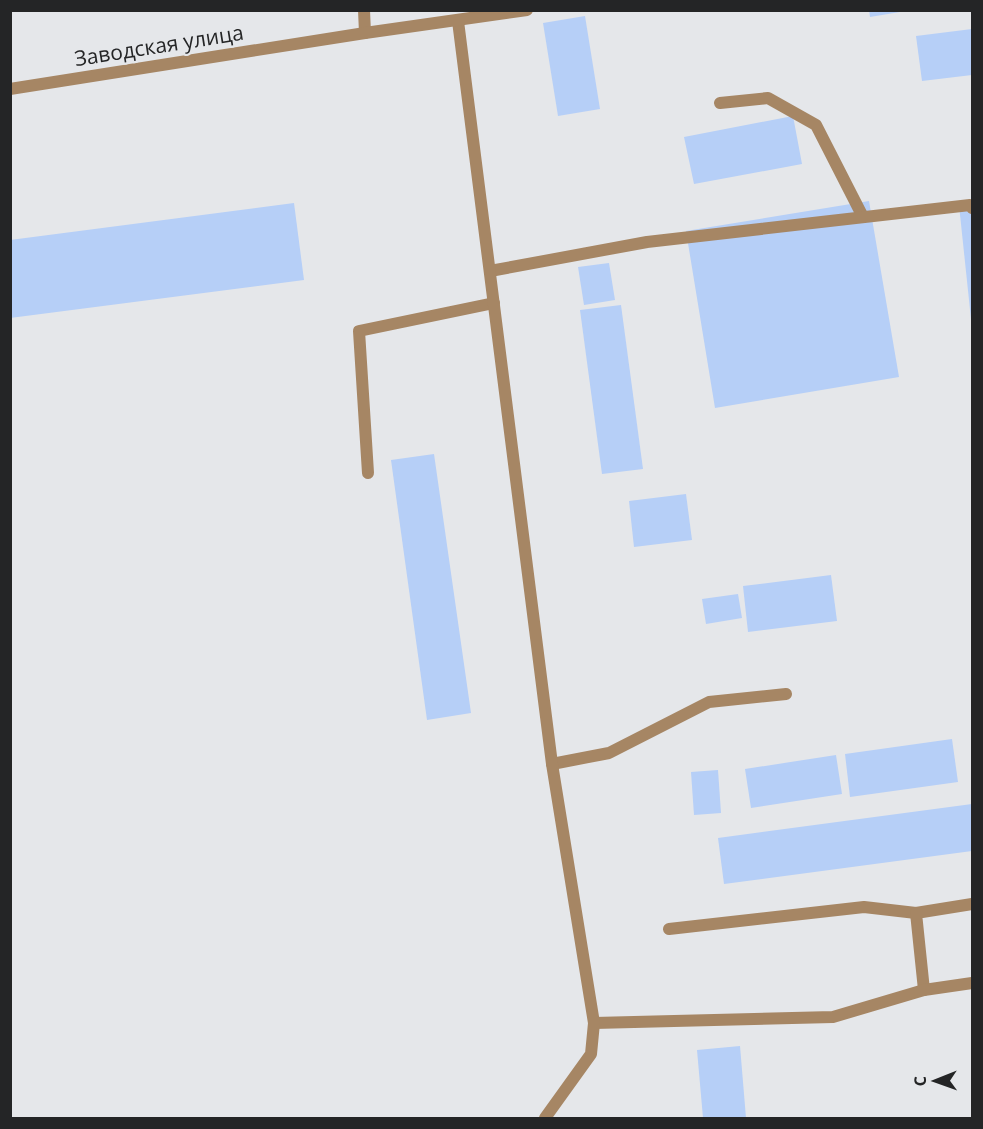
<svg xmlns="http://www.w3.org/2000/svg" width="983" height="1129" font-family="'Open Sans',sans-serif">
<rect width="100%" height="100%" fill="#e5e7ea"/>
<g fill="#b6cff7">
<path d="M869,10H900V12L870,17Z"/>
<path d="M585,16L600,109L558,116L543,23Z"/>
<path d="M972,29V75L922,81L916,36Z"/>
<path d="M793,116L802,164L694,184L684,137Z"/>
<path d="M869,201L899,377L715,408L686,231Z"/>
<path d="M294,203L304,280L10,318V240Z"/>
<path d="M972,204V319H971L959,205Z"/>
<path d="M609,263L615,300L584,305L578,267Z"/>
<path d="M621,305L643,469L602,474L580,310Z"/>
<path d="M434,454L471,713L427,720L391,460Z"/>
<path d="M686,494L692,540L634,547L629,501Z"/>
<path d="M831,575L837,621L748,632L743,586Z"/>
<path d="M738,594L742,618L706,624L702,599Z"/>
<path d="M952,739L958,782L850,797L845,754Z"/>
<path d="M836,755L842,794L751,808L745,769Z"/>
<path d="M718,770L721,813L694,815L691,772Z"/>
<path d="M972,804V851L724,884L718,838Z"/>
<path d="M740,1046L746,1118H703L697,1050Z"/>
</g>
<g fill="none" stroke-linecap="round" stroke-linejoin="round">
<g stroke="#a68664" stroke-width="12">
<path d="M364,10L365,33"/>
<path d="M720,103L768,98L816,125L863,217"/>
<path d="M490,271L647,242L970,205L972,208"/>
<path d="M368,473L359,331L494,303"/>
<path d="M552,764L609,753L709,702L786,694"/>
<path d="M669,929L864,907L916,913"/>
<path d="M924,990L916,913L972,904"/>
<path d="M594,1023L833,1017L924,990L972,983"/>
</g>
<g stroke="#a68664" stroke-width="12">
<path d="M458,21L552,764L594,1023L591,1054L545,1118"/>
<path d="M10,89L365,33L527,10"/>
</g>
</g>
<g text-anchor="middle" stroke-width="4.5" stroke-linejoin="round" paint-order="stroke">
<g font-size="21" fill="#242526" stroke="#e5e7ea">
<text transform="translate(159 46) rotate(-9)" y="7">Заводская улица</text>
</g>
</g>
<rect width="983" height="1129" fill="none" stroke="#242526" stroke-width="24"/>
<g transform="translate(935 1081) rotate(269)" stroke="#e5e7ea" stroke-width="4.5" paint-order="stroke">
<path d="M0-4.5L10 22L0 15L-10 22Z" fill="#242526"/>
<text y="-9" font-size="16" font-weight="bold" text-anchor="middle" fill="#242526">С</text>
</g>
</svg>
